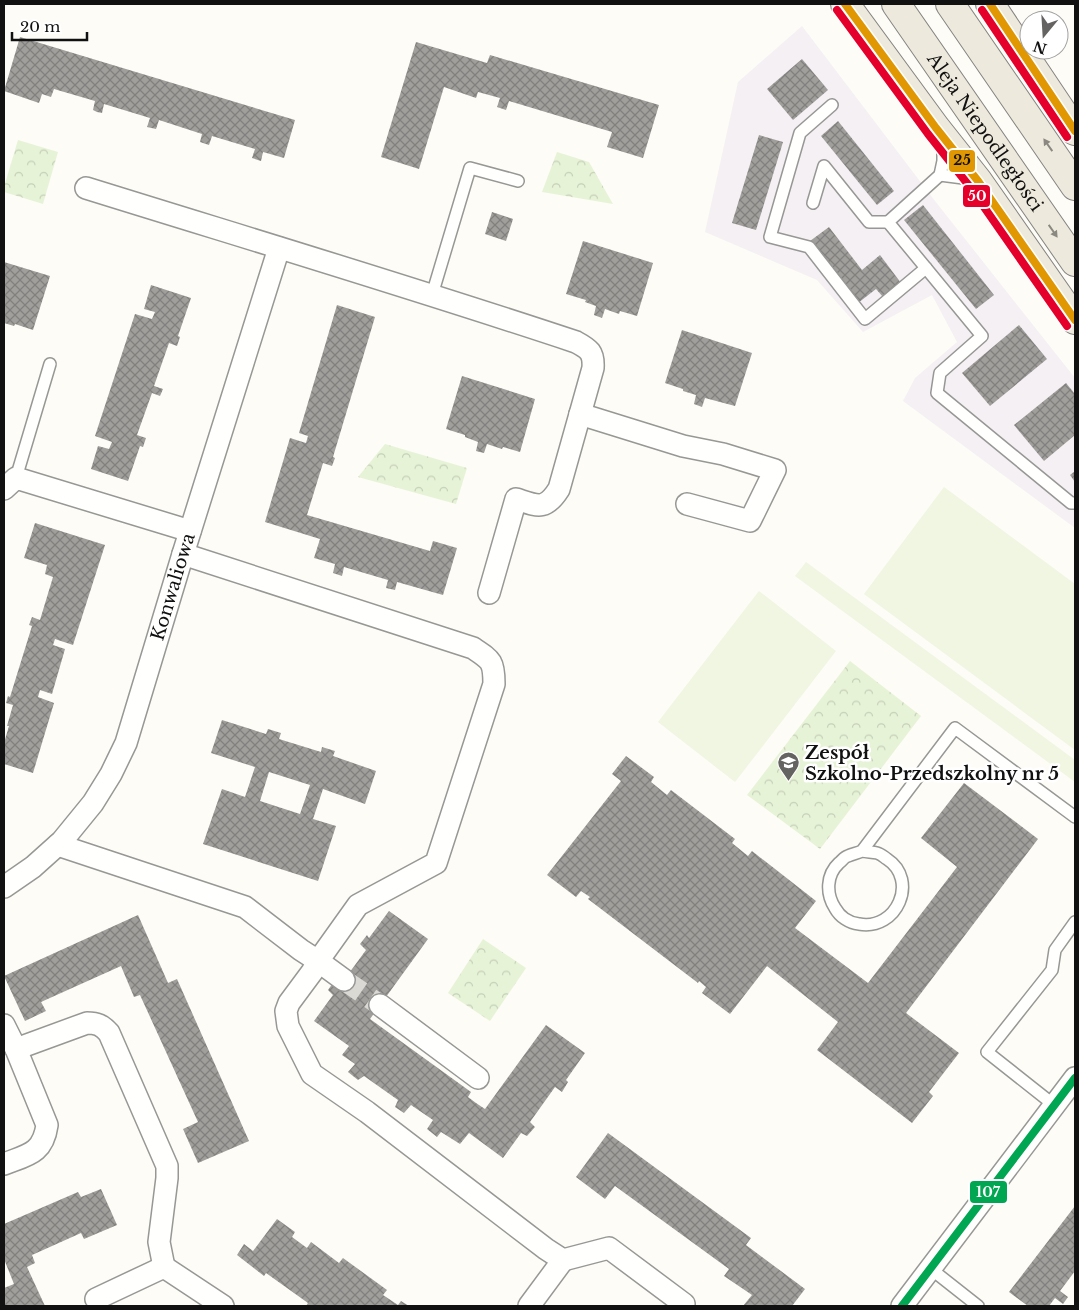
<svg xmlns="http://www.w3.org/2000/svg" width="1079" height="1310" font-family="'Libre Baskerville',serif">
<defs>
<pattern id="park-crowns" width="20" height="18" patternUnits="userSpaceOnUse" patternTransform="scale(1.25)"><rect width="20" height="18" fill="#e7f3d7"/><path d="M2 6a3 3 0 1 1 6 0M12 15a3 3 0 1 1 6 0" fill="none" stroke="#c5cfb8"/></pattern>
<pattern id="building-cross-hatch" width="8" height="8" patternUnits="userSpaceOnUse" patternTransform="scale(1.25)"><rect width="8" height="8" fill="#a19f9c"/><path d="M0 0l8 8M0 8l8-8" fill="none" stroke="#82807e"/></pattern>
</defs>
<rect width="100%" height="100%" fill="#fdfcf7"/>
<path fill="#f5f0f3" d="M802,26L935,201L1075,378V528L903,401L915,378L957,342L932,295L863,332L817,280L705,232L738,82Z"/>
<g fill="url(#park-crowns)">
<path d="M18,140L58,152L43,204L4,192V187Z"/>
<path d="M557,152L589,162L613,204L542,192Z"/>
<path d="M385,444L467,468L456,504L358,477Z"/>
<path d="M850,661L921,716L820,849L747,795Z"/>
<path d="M483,939L526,968L490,1021L448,993Z"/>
</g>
<g fill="#f0f6e1">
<path d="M944,487L1075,584V750L864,594Z"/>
<path d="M806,562L1075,760V782L795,576Z"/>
<path d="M759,591L836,651L735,782L658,722Z"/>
</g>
<g fill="url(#building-cross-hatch)" fill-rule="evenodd">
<path d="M20,37L295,120L284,158L263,152L261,161L252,158L255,149L212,136L209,145L200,142L202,134L159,120L156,129L147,127L150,118L104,104L102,113L97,112L93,110L95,101L54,89L51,97L42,94L39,103L4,91Z"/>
<path d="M416,42L487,63L490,55L659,105L643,158L607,147L612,132L509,101L506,110L497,107L500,98L478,92L476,98L444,87L419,169L381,157Z"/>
<path d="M802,59L828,90L793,120L767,89Z"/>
<path d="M838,121L894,191L877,205L821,136Z"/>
<path d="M759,135L783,142L756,230L732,223Z"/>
<path d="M923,205L994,295L976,309L904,220Z"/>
<path d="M492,212L513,219L506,241L485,234Z"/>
<path d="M829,227L862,270L880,255L901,283L883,297L876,289L858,303L810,241Z"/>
<path d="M583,241L653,263L637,316L620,311L619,314L605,309L602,318L594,315L596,306L585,302L586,300L566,294Z"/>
<path d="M4,262L50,276L33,330L15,324L14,326L4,323Z"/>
<path d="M151,285L191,298L178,336L180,337L177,346L169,343L154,386L163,389L160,396L152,393L137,435L146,438L143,447L140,446L128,481L91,469L98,446L109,449L112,442L95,436L135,314L152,319L155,312L144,309Z"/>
<path d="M337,305L375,317L333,457L335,458L332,466L323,463L307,515L430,551L433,541L457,548L443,595L397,582L395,590L386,588L388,580L344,567L342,576L333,573L335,564L314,558L320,539L265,522L290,438L306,443L308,436L299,433Z"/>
<path d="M1019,325L1047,359L990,406L962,373Z"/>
<path d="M682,330L752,353L735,406L705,398L702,407L694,404L696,395L683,391V389L665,383Z"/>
<path d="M462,376L535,399L520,452L503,447L502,449L487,444L484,453L476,451L478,442L465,437V435L446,429Z"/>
<path d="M1066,383L1075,394V435L1044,461L1014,425Z"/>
<path d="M1075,471V482L1070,475Z"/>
<path d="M35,523L105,545L73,645L55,639L53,645L65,649L52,694L40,690L38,697L54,703L33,773L4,764V743L9,726H7L13,705L6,703L8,696L10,697L32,626L29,625L32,617L40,620L53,577L45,574L47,565L24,558Z"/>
<path d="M222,720L266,734L268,729L281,733L279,739L321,752L322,747L335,751L333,756L376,771L365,804L323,789L313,819L336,826L318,881L203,844L222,789L245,797L255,767L211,753ZM269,772L310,785L300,814L260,801Z"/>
<path d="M626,756L654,777L651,782L667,795L671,790L735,839L732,843L748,856L752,851L816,901L795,928L868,983L957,867L921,838L964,783L1038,839L906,1013L959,1053L929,1092L933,1096L912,1123L817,1050L838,1022L767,966L730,1014L702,993L706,987L699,981L698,983L588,899L590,897L581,891L576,897L547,875L621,781L612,774Z"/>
<path d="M389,911L428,939L370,1019L471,1092L468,1097L476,1103L485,1109L546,1025L585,1053L566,1080L568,1082L562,1092L555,1087L530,1122L535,1127L527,1136L521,1133L503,1158L469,1133L460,1144L441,1132L437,1137L427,1129L433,1120L411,1105L404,1113L395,1107L398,1100L364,1076L358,1080L348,1072L355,1064L342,1055L349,1046L314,1021L333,995L328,990L335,980H344L366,950L360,944L367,935L369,938Z"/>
<path d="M138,915L168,983L177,979L249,1141L198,1163L183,1129L198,1122L140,995L134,997L121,966L41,1002L46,1011L25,1021L4,976Z"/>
<path d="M608,1133L751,1238L746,1245L805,1289L792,1306H743L752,1295L724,1276L729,1269L615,1186L605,1199L576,1177Z"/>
<path d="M101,1189L117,1225L84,1239L81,1233L32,1255L35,1263L27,1267L45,1306H4V1288L14,1284L4,1259V1224L78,1192L81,1197Z"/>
<path d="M1075,1206V1271L1060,1291L1068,1297L1063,1304L1055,1298L1049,1306H1028L1009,1292Z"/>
<path d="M277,1219L295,1232L292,1237L307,1248L311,1242L339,1263L343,1258L387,1290L383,1295L398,1305L401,1301L409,1306H306L308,1303L266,1273L264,1276L237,1255L244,1244L253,1251Z"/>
</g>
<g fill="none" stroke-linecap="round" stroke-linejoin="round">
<path stroke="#dad9d4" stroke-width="21" stroke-dasharray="21 11" stroke-linecap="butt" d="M344,980L380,1005"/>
<defs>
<g id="lane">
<path d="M832,105L800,133L770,237L809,247L865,319L926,268"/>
<path d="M943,144V161L940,175L888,222L982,336L940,373L937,393L1071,503H1075"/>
<path d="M940,175L971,179"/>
<path d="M813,203L824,166L869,222H888"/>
<path d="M432,295L470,168L518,181"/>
<path d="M16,478L50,364"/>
<path d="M862,851C867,852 873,852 877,853C881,854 884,857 887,859C919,880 897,931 859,924C849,923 840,917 835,908C826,894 826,875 839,863C842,861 844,857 848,856C852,854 858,853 862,851L955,728L1075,817"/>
<path d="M1054,1105L987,1052L1052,970L1055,950L1075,922"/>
<path d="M931,1269L978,1306"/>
</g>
<g id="street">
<path d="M86,188C250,239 414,288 576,342C589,349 594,352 593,368L559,489C545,511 538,506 516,499L489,593"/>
<path d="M580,414L683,446L723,454L775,470L750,521L687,504"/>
<path d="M4,489L16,478L190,531"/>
<path d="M58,845L245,907L301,950L318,961L358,905L436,863L494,684C494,661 491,660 473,648L183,554"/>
<path id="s1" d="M4,887L33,867L62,841L93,803L111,774L126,743L183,554L279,248"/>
<path d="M344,980L318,961L312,972L289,1003L286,1011L288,1026L312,1074L367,1112L546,1249L563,1260L609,1248L684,1304"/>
<path d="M380,1005L478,1078"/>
<path d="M4,1025L16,1049"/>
<path d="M4,1164C27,1155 43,1154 47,1125L16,1049L87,1023C97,1023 102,1025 109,1033L167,1166V1178L159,1242L164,1267"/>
<path d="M96,1299L164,1267L223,1306"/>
<path d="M529,1306L563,1260"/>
<path d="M902,1306L1075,1078"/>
</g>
<g id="primary">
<path d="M845,4L936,128L978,181L1075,320"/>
<path id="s2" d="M896,4L1075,262"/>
<path d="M950,4L1075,186"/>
<path d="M990,4L1075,131"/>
</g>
</defs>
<use href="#lane" stroke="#979795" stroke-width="14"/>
<use href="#street" stroke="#979795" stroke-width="24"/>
<use href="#primary" stroke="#858482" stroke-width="30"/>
<use href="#lane" stroke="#fffffe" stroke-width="11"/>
<use href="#street" stroke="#fffffe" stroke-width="21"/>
<use href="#primary" stroke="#ede9dc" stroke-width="28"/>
<defs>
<g id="bus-1">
<path d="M845,4L936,128L978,181L1075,320"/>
<path d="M990,4L1075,131"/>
</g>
<path id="bus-2" d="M902,1306L1075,1078"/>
<g id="bus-3">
<path d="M837,10L928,134L970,187L1067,326"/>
<path d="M982,10L1067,137"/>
</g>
</defs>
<use href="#bus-1" stroke="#fff" stroke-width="11"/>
<use href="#bus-2" stroke="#fff" stroke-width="11"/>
<use href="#bus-3" stroke="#fff" stroke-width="11"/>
<use href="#bus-1" stroke="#e09702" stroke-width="8"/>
<use href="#bus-2" stroke="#00a651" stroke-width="8"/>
<use href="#bus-3" stroke="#e4002b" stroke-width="8"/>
</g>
<defs><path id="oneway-solid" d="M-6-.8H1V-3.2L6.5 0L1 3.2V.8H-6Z" transform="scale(1.25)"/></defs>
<g fill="#8a8881">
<use href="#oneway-solid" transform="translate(1048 145) rotate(-125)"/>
<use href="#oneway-solid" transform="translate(1053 231) rotate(55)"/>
</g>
<defs>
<symbol id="school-pin" viewBox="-11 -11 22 30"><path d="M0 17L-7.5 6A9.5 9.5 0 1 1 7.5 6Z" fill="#646362" stroke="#fff"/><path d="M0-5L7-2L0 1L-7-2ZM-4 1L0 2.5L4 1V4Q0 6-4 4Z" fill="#fff"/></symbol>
</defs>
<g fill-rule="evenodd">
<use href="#school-pin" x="776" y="750" width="25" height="34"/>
</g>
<g text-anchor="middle" stroke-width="5" stroke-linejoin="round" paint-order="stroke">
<g font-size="18" fill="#111" stroke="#fff">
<text dy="6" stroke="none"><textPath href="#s2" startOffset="156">Aleja Niepodległości</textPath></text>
<text dy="6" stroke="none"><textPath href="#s1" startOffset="355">Konwaliowa</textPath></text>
</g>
<g font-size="18" font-weight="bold" fill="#111" stroke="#fff" text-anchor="start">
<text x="805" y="759">Zespół<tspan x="805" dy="21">Szkolno-Przedszkolny nr 5</tspan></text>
</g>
</g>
<g stroke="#fff" stroke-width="2">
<rect x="948" y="149" width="28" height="24" rx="5" fill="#e09702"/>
<rect x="962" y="184" width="29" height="24" rx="5" fill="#e4002b"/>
<rect x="969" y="1180" width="39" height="24" rx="5" fill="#00a651"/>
</g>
<g font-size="14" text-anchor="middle" font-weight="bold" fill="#fff">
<text x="977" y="201">50</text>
<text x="988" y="1197">107</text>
</g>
<g font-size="14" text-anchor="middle" font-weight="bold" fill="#111">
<text x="962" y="165">25</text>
</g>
<rect width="1079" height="1310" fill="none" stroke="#111111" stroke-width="10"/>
<g transform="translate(1044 35) rotate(198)"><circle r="24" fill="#ffffff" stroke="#a0a0a0"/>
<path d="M0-4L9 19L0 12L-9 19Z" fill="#646362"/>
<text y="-8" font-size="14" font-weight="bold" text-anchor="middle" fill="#111111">N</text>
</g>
<path d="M12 32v8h75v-8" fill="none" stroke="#111111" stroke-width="2.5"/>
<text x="20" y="32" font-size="15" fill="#111111" stroke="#ffffff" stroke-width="4" paint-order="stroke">20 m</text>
</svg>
